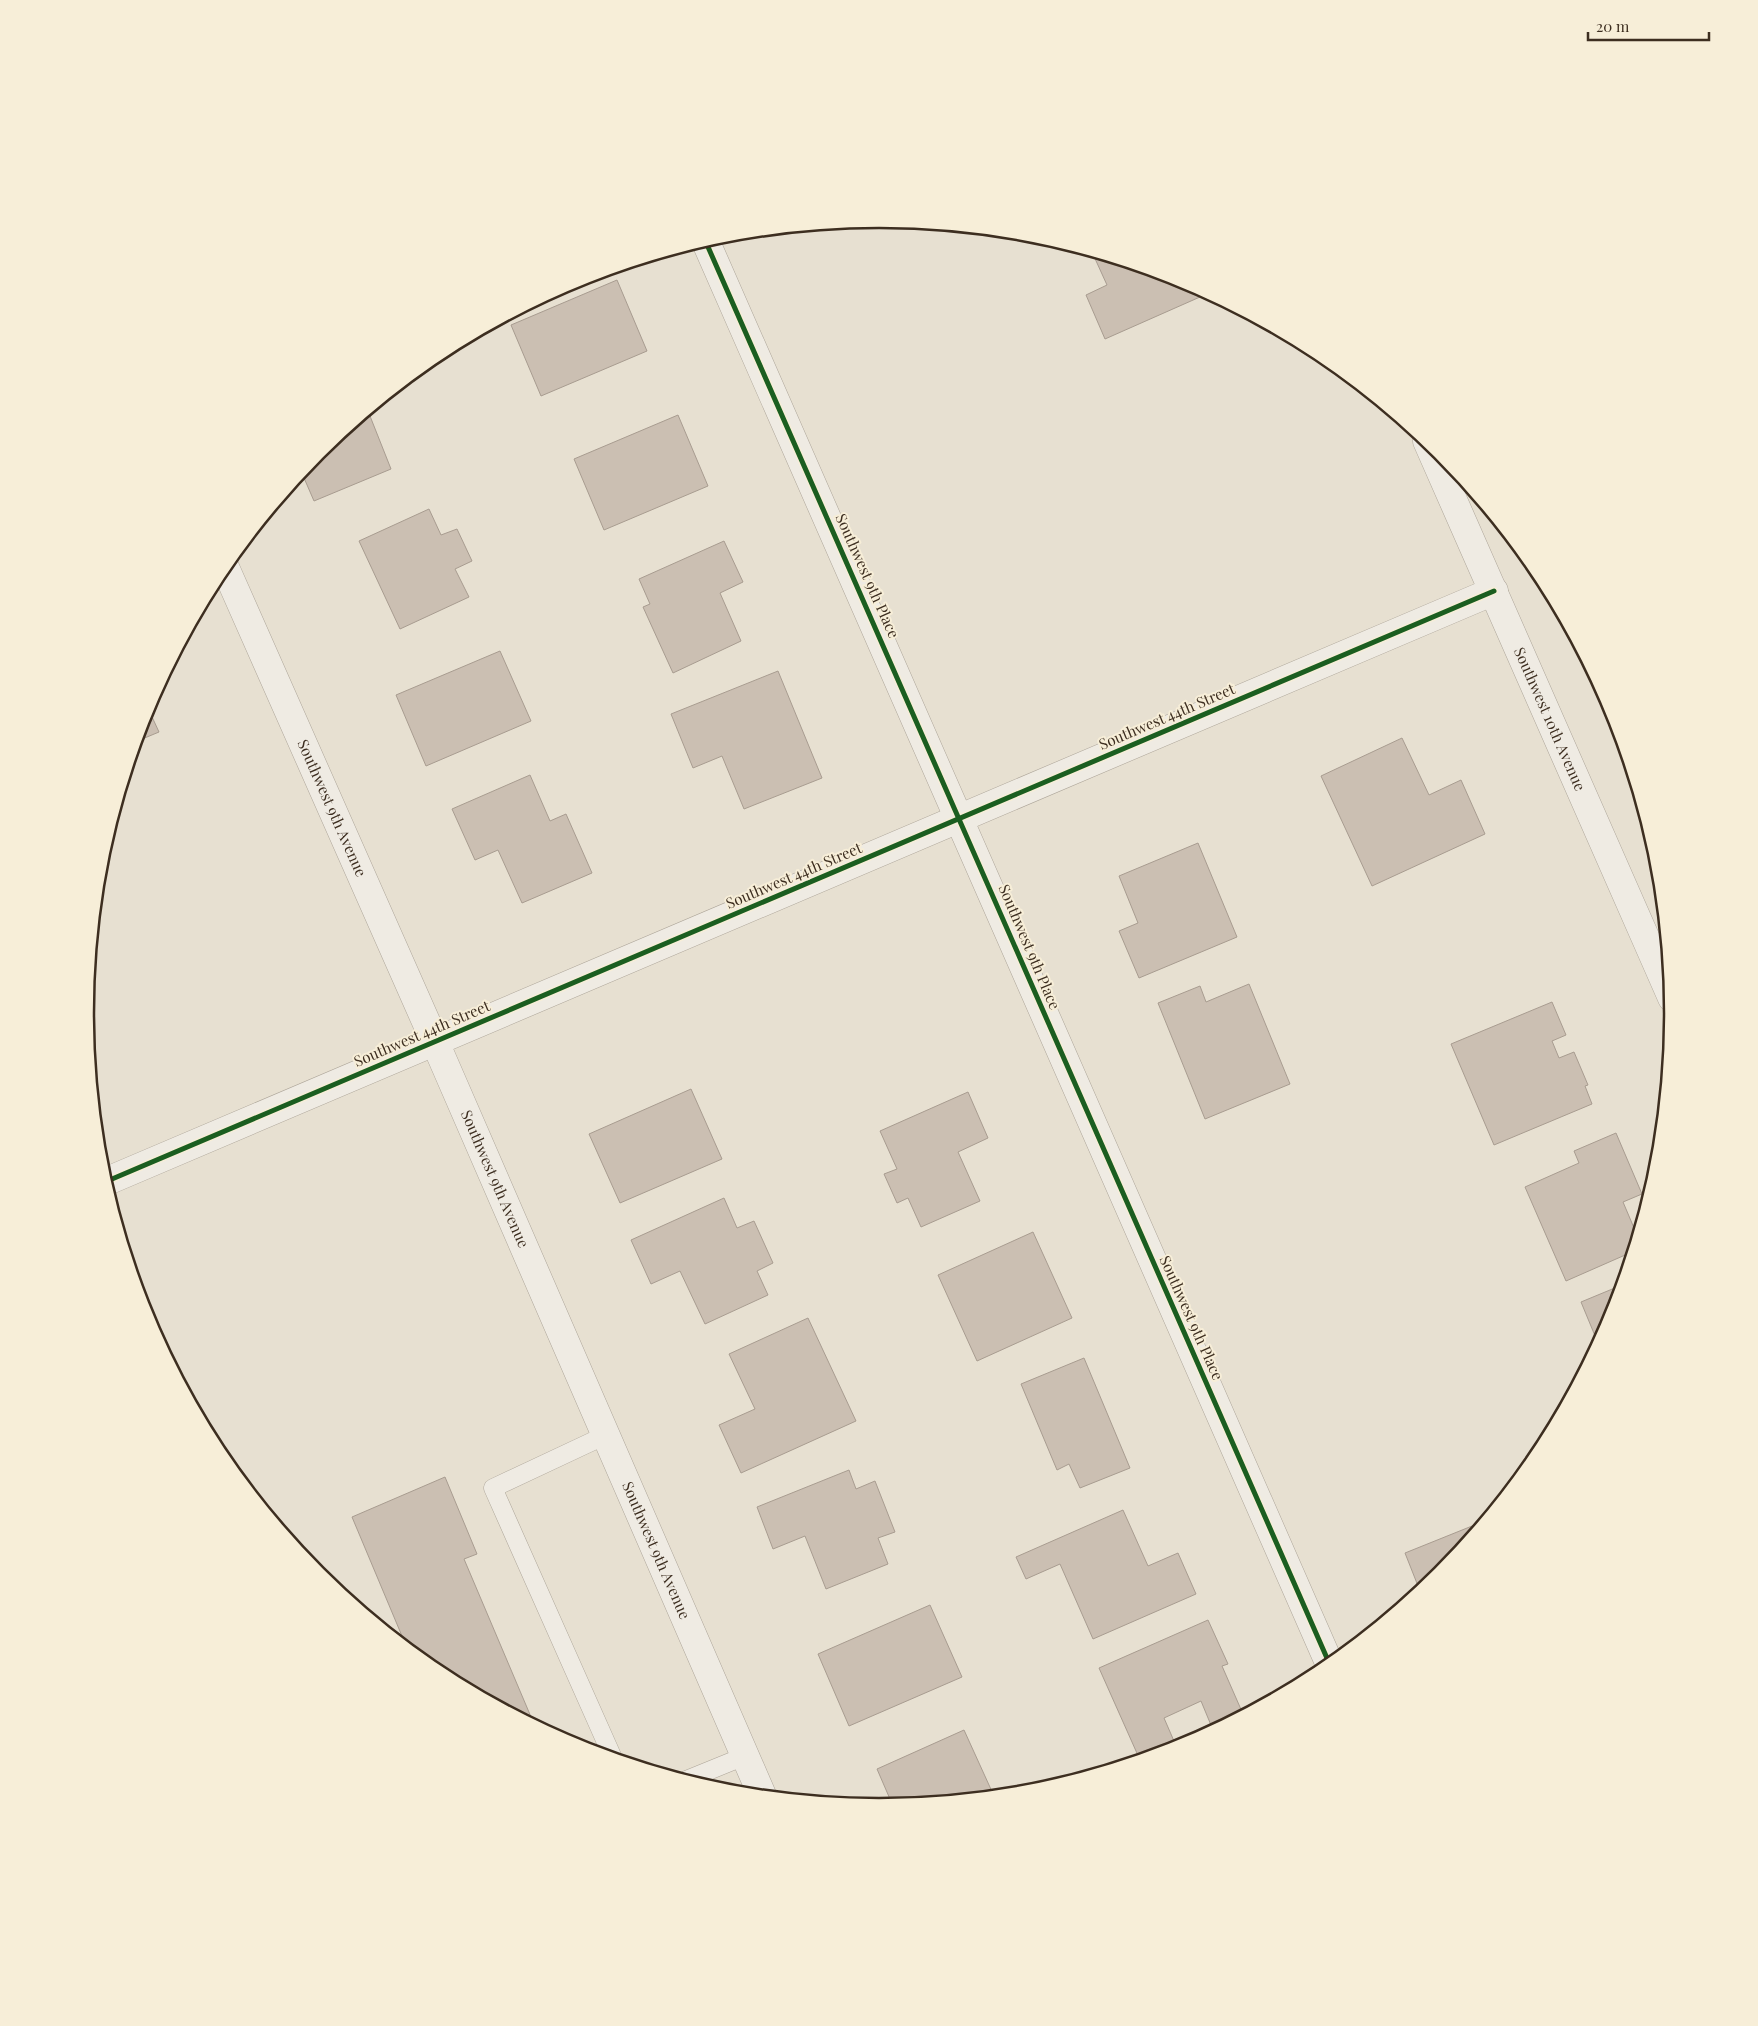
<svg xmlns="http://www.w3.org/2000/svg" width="1758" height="2026" font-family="'Playfair Display',serif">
<rect width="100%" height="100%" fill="#e7e0d1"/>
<g fill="#cbbfb2" stroke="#a89c90">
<path d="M1092,252L1183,280L1209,293L1105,339L1086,295L1107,285Z"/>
<path d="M617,280L647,351L541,396L511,325Z"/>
<path d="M368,411L391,469L314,501L301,471L318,451Z"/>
<path d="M678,415L708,486L604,530L574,459Z"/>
<path d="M429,509L441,535L457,529L472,561L455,569L469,597L400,629L359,541Z"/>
<path d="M724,541L743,582L720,593L741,641L673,673L643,607L650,604L639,579Z"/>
<path d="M500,651L531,721L426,766L396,695Z"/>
<path d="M778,671L822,778L744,809L722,756L693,768L671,714Z"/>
<path d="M147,706L159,732L135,742Z"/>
<path d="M1402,738L1429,795L1461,780L1485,834L1372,886L1321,776Z"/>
<path d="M530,775L550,821L566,814L592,873L522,903L498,850L475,860L452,809Z"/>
<path d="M1198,843L1237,937L1139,978L1119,931L1138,923L1119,876Z"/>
<path d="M1249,984L1290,1084L1205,1119L1158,1003L1200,986L1206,1002Z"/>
<path d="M1552,1002L1566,1035L1552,1041L1559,1058L1574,1052L1588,1085L1585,1086L1592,1104L1494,1145L1451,1044Z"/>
<path d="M691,1089L722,1159L620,1203L589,1134Z"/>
<path d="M968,1092L988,1138L958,1152L980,1201L921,1227L908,1198L897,1203L884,1174L897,1169L880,1131Z"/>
<path d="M1616,1133L1642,1194L1623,1202L1637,1235L1632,1252L1566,1281L1525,1187L1579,1163L1574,1151Z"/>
<path d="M724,1198L737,1228L754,1221L773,1263L757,1271L768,1295L705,1324L680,1271L651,1284L631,1240Z"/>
<path d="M1033,1232L1072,1318L977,1361L938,1275Z"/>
<path d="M1622,1285L1612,1317L1598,1343L1581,1302Z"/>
<path d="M808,1318L856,1421L741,1473L719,1425L755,1409L729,1354Z"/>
<path d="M1084,1358L1130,1468L1080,1488L1069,1464L1057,1470L1021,1384Z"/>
<path d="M849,1470L856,1489L875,1481L895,1532L878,1538L888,1564L826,1589L805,1536L773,1549L757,1507Z"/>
<path d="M445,1477L477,1554L464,1559L534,1724L438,1673L407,1648L352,1517Z"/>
<path d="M1123,1510L1148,1566L1178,1553L1196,1594L1093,1639L1060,1564L1026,1579L1016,1557Z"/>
<path d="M1482,1522L1440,1575L1420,1591L1405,1553Z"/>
<path d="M930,1605L962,1677L849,1726L818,1654Z"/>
<path d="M1208,1620L1228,1664L1222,1666L1243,1714L1213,1730L1201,1701L1164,1718L1177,1748L1140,1760L1099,1668Z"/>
<path d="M964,1730L994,1796L893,1806L877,1769Z"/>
</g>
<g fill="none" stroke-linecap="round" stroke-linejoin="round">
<defs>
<g id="lane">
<path d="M606,1435L493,1488L613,1758"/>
<path d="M686,1780L745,1756"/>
</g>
<g id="street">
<path d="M705,240L1330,1665"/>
<path id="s1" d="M1427,441L1672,998"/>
<path id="s2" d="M224,565L435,1042L762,1795"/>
<path d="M105,1182L1494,591"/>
</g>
</defs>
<use href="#lane" stroke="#ada599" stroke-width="19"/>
<use href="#street" stroke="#ada599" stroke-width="29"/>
<use href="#lane" stroke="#efebe3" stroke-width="18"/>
<use href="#street" stroke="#efebe3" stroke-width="28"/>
<defs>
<g id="cycleway">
<path d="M705,240L1330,1665"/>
<path d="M105,1182L1494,591"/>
</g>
</defs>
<use href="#cycleway" stroke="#f7eed8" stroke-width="8"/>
<use href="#cycleway" stroke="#1b5e20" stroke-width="5"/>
</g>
<g text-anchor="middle" stroke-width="4" stroke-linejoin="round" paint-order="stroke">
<g font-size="15" fill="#3d2e20" stroke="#f7eed8">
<text transform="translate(867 576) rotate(66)" y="5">Southwest 9th Place</text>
<text transform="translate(1167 717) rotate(-23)" y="5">Southwest 44th Street</text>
<text dy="5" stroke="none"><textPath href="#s1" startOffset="304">Southwest 10th Avenue</textPath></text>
<text dy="5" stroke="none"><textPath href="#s2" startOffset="266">Southwest 9th Avenue</textPath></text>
<text transform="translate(794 876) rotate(-23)" y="5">Southwest 44th Street</text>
<text transform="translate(1029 947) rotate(67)" y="5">Southwest 9th Place</text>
<text transform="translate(422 1034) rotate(-23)" y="5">Southwest 44th Street</text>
<text dy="5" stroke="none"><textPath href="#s2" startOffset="671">Southwest 9th Avenue</textPath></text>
<text transform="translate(1191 1318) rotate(66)" y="5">Southwest 9th Place</text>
<text dy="5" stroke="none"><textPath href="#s2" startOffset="1076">Southwest 9th Avenue</textPath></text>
</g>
</g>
<path d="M0 0H1758V2026H0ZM94 1013a785 785 0 1 1 1570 0a785 785 0 1 1-1570 0Z" fill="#f7eed8" fill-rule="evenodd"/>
<path fill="none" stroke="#3d2e20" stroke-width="2.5" d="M94 1013a785 785 0 1 1 1570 0a785 785 0 1 1-1570 0Z"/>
<path d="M1588 32v8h121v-8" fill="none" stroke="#3d2e20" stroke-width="2.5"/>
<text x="1596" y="32" font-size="15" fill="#3d2e20" stroke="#f7eed8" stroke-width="4" paint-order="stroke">20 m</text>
</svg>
